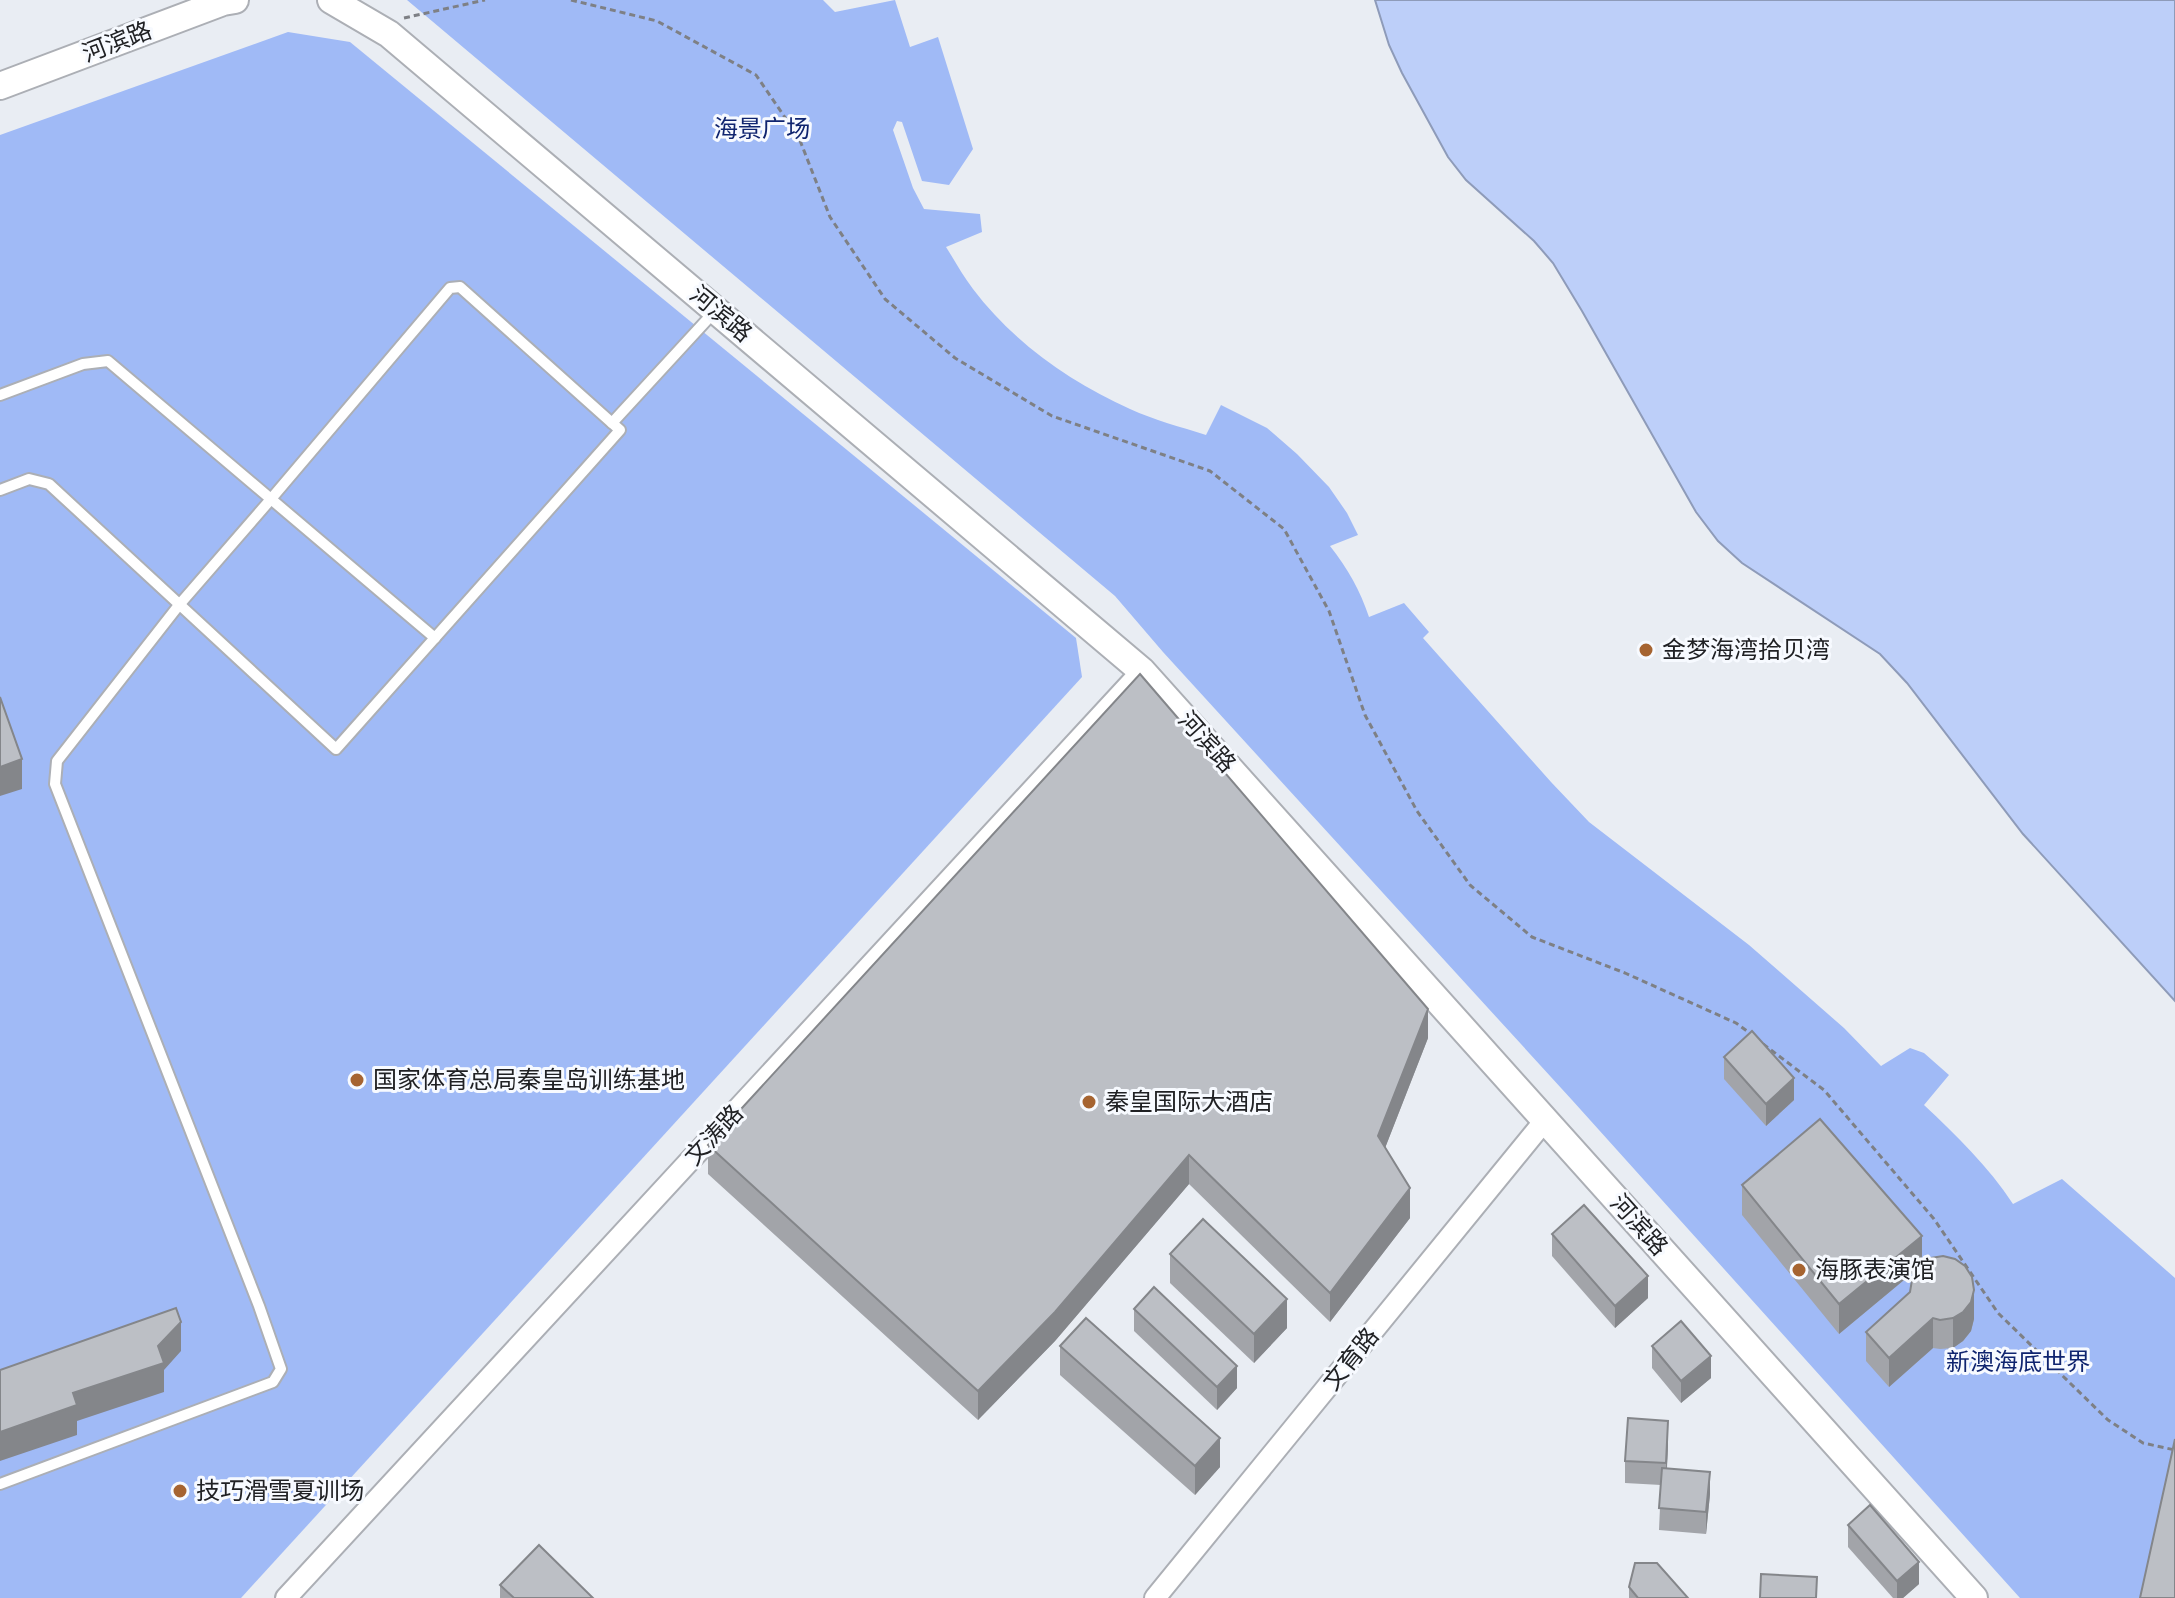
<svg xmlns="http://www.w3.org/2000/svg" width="2175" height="1598" font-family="'Sofia Sans Condensed','Noto Sans SC',sans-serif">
<rect width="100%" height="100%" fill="#e9edf3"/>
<g fill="#a0baf6">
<path d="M407,0H823L835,12L895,0L910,47L938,37L973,149L949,185L922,181L902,122L897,121L893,130L913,188L924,209L980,214L982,232L946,247C955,261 963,276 973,289C1013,342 1070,382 1130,409C1154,420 1181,427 1206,435L1221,405L1267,428L1297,454L1329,487L1347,513L1358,535L1330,546C1348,569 1360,590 1369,617L1404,603L1429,632L1423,638L1551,782L1589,822L1749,945L1844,1028L1881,1066L1910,1048L1924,1053L1949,1075L1924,1105C1957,1136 1988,1166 2013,1204L2062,1179L2175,1278V1598H2020L1572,1100L1163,652L1115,596Z"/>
<path d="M288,32L350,42L1076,638L1082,677L241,1598H0V135Z"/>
</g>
<path fill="#bdcff9" stroke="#8e9bb9" stroke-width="2" d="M1375,0H2175V1001L2023,834L1907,683L1880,654L1742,563L1718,541L1696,512L1582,311L1553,263L1534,241L1466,180L1448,157L1402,73L1389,45Z"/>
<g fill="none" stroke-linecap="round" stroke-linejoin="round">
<defs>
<g id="service">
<path d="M0,395L83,364L108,361L435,638"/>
<path d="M0,490L29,479L49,484L336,749L620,430L612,423L716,310"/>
<path d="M0,1484L273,1382L281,1369L259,1306L55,784L57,761L179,605L271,499L450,288L460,287L612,423"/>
</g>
<g id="minor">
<path d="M286,1598L1142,671"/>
<path d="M1155,1598L1546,1119"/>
</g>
<g id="tertiary">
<path d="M331,0L389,34L1142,671L1974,1598"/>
<path d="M0,86L223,2L235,0"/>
</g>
</defs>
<use href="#service" stroke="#acafb5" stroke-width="14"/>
<use href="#minor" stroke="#acafb5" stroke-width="24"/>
<use href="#tertiary" stroke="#acafb5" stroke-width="30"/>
<g stroke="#7e8085" stroke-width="3" stroke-dasharray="6 4" stroke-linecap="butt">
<path d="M571,0L657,21L756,75L799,138L830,217L885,299L955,358L1052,416L1210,471L1284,529L1329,611L1365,715L1417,811L1470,885L1532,937L1625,973L1736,1023L1751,1034"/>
<path d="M404,18L485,0"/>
<path d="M1763,1044L1824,1090L1934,1219L1998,1313L2108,1420L2143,1443L2175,1450"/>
</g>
<use href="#service" stroke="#fff" stroke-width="10"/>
<use href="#minor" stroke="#fff" stroke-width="20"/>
<use href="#tertiary" stroke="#fff" stroke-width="26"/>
</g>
<g fill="#a2a4a9">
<path d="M1428,1038L1385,1148L1410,1218L1330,1322L1189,1184L1055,1341L978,1420L708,1174V1145Z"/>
<path d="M1724,1057L1794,1100L1766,1126L1724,1079Z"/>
<path d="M1742,1185L1922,1263L1974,1319L1971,1331L1963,1341L1953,1348L1940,1349L1933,1348L1889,1387L1866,1361V1332L1910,1292L1916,1270L1839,1334L1742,1215Z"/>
<path d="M1552,1234L1648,1298L1615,1328L1552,1256Z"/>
<path d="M1170,1254L1287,1328L1254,1363L1170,1283Z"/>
<path d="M1134,1309L1237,1388L1217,1410L1134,1331Z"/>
<path d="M1060,1346L1220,1467L1195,1495L1060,1375Z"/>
<path d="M1652,1346L1711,1378L1681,1403L1652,1368Z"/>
<path d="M1668,1443L1667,1469L1710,1494L1706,1534L1659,1530L1661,1485L1625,1483V1461Z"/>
<path d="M1848,1525L1919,1584L1903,1598H1893L1848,1547Z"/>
<path d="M500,1585L514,1598H500Z"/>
<path d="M1629,1587L1688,1598H1629Z"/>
</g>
<g fill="#84868a">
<path d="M22,759V789L0,796V767Z"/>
<path d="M1428,1009V1038L1378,1166V1136Z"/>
<path d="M1794,1078V1100L1766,1126V1104Z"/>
<path d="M1189,1155V1184L1055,1341L978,1420V1391Z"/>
<path d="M1410,1188V1218L1330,1322V1293Z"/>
<path d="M1922,1236V1265L1839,1334V1304Z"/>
<path d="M1648,1276V1298L1615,1328V1306Z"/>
<path d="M1974,1290V1319L1971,1331L1963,1341L1953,1348V1318Z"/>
<path d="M1287,1299V1328L1254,1363V1334Z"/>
<path d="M1933,1318V1348L1889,1387V1358Z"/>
<path d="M181,1322V1351L164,1370V1392L77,1421V1435L0,1461V1432L158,1346Z"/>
<path d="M1711,1356V1378L1681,1403V1381Z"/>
<path d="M1237,1366V1388L1217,1410V1387Z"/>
<path d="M1668,1421V1443L1666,1485V1463Z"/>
<path d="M1220,1438V1467L1195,1495V1466Z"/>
<path d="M1710,1472V1494L1706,1534V1512Z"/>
<path d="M1919,1562V1584L1903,1598H1897V1581Z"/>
</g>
<g fill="#bcbfc5" stroke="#84868a" stroke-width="2">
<path d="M1140,674L1428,1009L1378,1136L1410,1188L1330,1293L1189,1155L1055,1312L978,1391L708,1145Z"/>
<path d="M0,697L22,759L0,767Z"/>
<path d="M1752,1031L1794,1078L1766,1104L1724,1057Z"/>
<path d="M1820,1119L1922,1236L1839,1304L1742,1185Z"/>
<path d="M1584,1205L1648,1276L1615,1306L1552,1234Z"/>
<path d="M1203,1219L1287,1299L1254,1334L1170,1254Z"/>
<path d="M1943,1256L1955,1259L1965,1266L1972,1277L1974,1290L1971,1302L1963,1312L1953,1318L1940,1320L1933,1318L1889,1358L1866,1332L1910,1292L1913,1274L1920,1264L1931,1258Z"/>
<path d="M1154,1287L1237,1366L1217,1387L1134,1309Z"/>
<path d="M176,1308L181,1322L158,1346L164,1363L73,1393L77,1405L0,1432V1370Z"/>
<path d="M1086,1318L1220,1438L1195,1466L1060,1346Z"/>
<path d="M1681,1321L1711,1356L1681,1381L1652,1346Z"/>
<path d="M1628,1418L1668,1421L1666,1463L1625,1461Z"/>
<path d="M2175,1439V1598H2140Z"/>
<path d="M1662,1468L1710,1472L1706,1512L1659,1508Z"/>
<path d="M1870,1505L1919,1562L1897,1581L1848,1525Z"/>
<path d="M539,1545L593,1598H514L500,1585Z"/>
<path d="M1635,1563H1657L1688,1598H1638L1629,1587Z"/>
<path d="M1761,1574L1817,1577L1816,1598H1760Z"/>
</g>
<g fill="#a66431" stroke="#f7faff" stroke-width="3">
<circle cx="1646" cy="650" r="8"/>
<circle cx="357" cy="1080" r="8"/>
<circle cx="1089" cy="1102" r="8"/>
<circle cx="1799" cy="1270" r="8"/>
<circle cx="180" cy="1491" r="8"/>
</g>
<g text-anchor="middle" stroke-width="6" stroke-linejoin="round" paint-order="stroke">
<g font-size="24" fill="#202124" stroke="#f7faff">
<text transform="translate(117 42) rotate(-21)" y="8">河滨路</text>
<text transform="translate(721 314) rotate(40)" y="8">河滨路</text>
<text transform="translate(1207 742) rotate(48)" y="8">河滨路</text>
<text transform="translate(714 1135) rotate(-47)" y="8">文涛路</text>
<text transform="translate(1639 1225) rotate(48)" y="8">河滨路</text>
<text transform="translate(1351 1359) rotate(-51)" y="8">文育路</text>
</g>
<g font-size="24" fill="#0f246f" stroke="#f7faff">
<text x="762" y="137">海景广场</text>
<text x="2018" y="1370">新澳海底世界</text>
</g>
<g font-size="24" fill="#202124" stroke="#f7faff" text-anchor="start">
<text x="1662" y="658">金梦海湾拾贝湾</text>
<text x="373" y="1088">国家体育总局秦皇岛训练基地</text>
<text x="1105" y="1110">秦皇国际大酒店</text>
<text x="1815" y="1278">海豚表演馆</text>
<text x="196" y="1499">技巧滑雪夏训场</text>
</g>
</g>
</svg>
